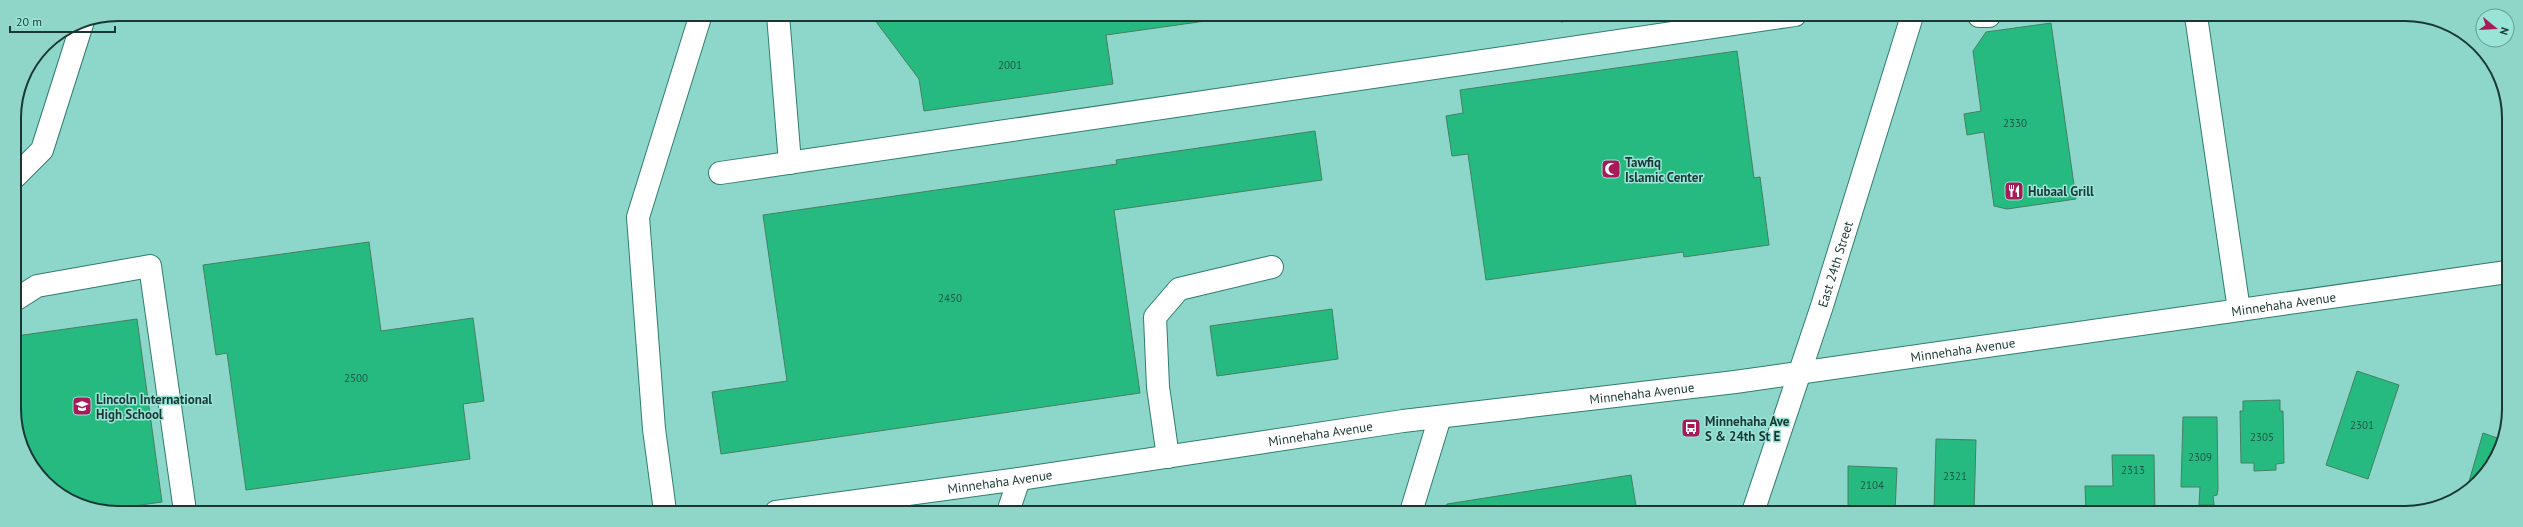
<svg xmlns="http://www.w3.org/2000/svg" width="2523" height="527" font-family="'PT Sans',sans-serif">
<rect width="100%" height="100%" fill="#8cd7c9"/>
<g fill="#26ba80" stroke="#458063">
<path d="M871,15H1234V17L1106,35L1113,84L924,111L919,79Z"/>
<path d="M1560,15H1607L1561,22Z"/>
<path d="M2051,23L2076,199L2007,209L1994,206L1984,132L1967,135L1964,114L1981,111L1973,51L1986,32Z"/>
<path d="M1737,51L1754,178L1760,177L1769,245L1684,257L1683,252L1486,280L1468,154L1452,156L1446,116L1463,113L1460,90Z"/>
<path d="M1315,131L1322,180L1114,210L1140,393L721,454L712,392L787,381L763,215L1117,164L1116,160Z"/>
<path d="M369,242L381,331L473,318L484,401L463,404L470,459L246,490L227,353L216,355L203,265Z"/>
<path d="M1332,309L1338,359L1217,376L1210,326Z"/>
<path d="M137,319L162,502L98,511L45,483L16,430V381H18L16,336Z"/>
<path d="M2357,371L2399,385L2368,479L2326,465Z"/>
<path d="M2280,400V411H2283L2284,463L2276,464V470L2254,471V463H2241L2240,411H2243V401Z"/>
<path d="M2183,417H2217L2218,489L2217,495L2213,496L2214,505H2199L2200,487H2181Z"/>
<path d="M2483,433L2503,440L2495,461L2474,487L2466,492Z"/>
<path d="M1936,439L1976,440L1974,512H1934Z"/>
<path d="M2112,455H2154L2155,513H2086L2085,486H2113Z"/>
<path d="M1848,466L1897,468L1895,512H1848Z"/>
<path d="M1631,475L1637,512H1442L1447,504Z"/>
</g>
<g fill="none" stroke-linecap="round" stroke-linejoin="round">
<defs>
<g id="minor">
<path d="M778,15L790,163"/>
<path d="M1979,16H1989"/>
<path d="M2196,16L2239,310"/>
<path d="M720,173L1795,15"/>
<path d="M15,177L42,150L83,21"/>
<path d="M15,300L37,286L150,266L185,511"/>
<path d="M1168,457L1158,387L1155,317L1179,289L1272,267"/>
<path d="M665,511L654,429L638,217L701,14"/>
<path d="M1008,512L1019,479"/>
<path d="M1411,512L1440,417"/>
<path id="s1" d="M1753,512L1822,306L1912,16"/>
</g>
<g id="major">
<path id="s2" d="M776,512L1019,479L1403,421L1735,382L2507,272"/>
</g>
</defs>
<use href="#minor" stroke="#307d70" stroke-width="24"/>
<use href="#major" stroke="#307d70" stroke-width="24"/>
<use href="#minor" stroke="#fff" stroke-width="22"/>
<use href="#major" stroke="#fff" stroke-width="22"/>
</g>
<defs>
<symbol id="mosque-square" viewBox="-11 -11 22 22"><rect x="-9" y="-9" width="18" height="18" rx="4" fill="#a91a59" stroke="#99e4d6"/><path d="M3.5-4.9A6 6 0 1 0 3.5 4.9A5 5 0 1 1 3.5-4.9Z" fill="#fff"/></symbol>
<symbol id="restaurant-square" viewBox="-11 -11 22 22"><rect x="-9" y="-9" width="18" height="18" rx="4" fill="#a91a59" stroke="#99e4d6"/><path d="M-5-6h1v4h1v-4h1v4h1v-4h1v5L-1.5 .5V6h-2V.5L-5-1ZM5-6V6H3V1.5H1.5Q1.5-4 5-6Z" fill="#fff"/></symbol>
<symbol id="school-square" viewBox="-11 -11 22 22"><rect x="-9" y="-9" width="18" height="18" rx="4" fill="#a91a59" stroke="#99e4d6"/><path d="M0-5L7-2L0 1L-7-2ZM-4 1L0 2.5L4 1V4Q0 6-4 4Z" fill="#fff"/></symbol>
<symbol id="bus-square" viewBox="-11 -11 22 22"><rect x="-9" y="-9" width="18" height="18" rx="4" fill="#a91a59" stroke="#99e4d6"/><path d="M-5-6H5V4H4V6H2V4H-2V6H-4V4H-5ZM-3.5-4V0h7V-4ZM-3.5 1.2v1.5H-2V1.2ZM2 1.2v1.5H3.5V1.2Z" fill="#fff"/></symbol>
</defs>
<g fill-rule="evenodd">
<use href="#mosque-square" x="1600" y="158" width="22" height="22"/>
<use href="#restaurant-square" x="2003" y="180" width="22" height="22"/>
<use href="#school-square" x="71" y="395" width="22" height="22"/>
<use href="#bus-square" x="1680" y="417" width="22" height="22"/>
</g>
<g text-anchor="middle" stroke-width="3" stroke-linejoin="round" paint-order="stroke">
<g font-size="11" fill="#1c5846">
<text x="1010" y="69">2001</text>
<text x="2015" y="127">2330</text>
<text x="950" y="302">2450</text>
<text x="356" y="382">2500</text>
<text x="2362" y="429">2301</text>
<text x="2262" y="441">2305</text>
<text x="2200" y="461">2309</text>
<text x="2133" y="474">2313</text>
<text x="1955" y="480">2321</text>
<text x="1872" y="489">2104</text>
</g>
<g font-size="13" font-weight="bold" fill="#193833" stroke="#99e4d6" text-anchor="start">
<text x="1625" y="167">Tawfiq<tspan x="1625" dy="15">Islamic Center</tspan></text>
<text x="2028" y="196">Hubaal Grill</text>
<text x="96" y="404">Lincoln International<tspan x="96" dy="15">High School</tspan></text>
<text x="1705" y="426">Minnehaha Ave<tspan x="1705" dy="15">S &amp; 24th St E</tspan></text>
</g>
<g font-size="13" fill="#193833" stroke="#99e4d6">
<text dy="5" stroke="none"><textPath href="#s1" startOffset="261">East 24th Street</textPath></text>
<text dy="5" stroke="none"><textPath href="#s2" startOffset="1522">Minnehaha Avenue</textPath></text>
<text dy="5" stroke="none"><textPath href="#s2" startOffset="1198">Minnehaha Avenue</textPath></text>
<text dy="5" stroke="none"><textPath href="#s2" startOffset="874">Minnehaha Avenue</textPath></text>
<text dy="5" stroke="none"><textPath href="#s2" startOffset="550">Minnehaha Avenue</textPath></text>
<text dy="5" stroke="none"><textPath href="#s2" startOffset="226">Minnehaha Avenue</textPath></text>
</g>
</g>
<path d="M0 0H2523V527H0ZM118 21H2405A97 97 0 0 1 2502 118V409A97 97 0 0 1 2405 506H118A97 97 0 0 1 21 409V118A97 97 0 0 1 118 21Z" fill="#8fd6c9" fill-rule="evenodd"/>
<path fill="none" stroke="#193833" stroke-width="2" d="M118 21H2405A97 97 0 0 1 2502 118V409A97 97 0 0 1 2405 506H118A97 97 0 0 1 21 409V118A97 97 0 0 1 118 21Z"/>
<g transform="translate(2495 28) rotate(108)"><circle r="19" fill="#99e4d6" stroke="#669f95"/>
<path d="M0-3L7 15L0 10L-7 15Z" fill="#a91a59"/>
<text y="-6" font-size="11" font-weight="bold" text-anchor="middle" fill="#193833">N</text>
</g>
<path d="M10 26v6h105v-6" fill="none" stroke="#193833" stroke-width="2"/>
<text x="16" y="26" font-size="12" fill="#193833" stroke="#99e4d6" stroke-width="3" paint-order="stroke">20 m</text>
</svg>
